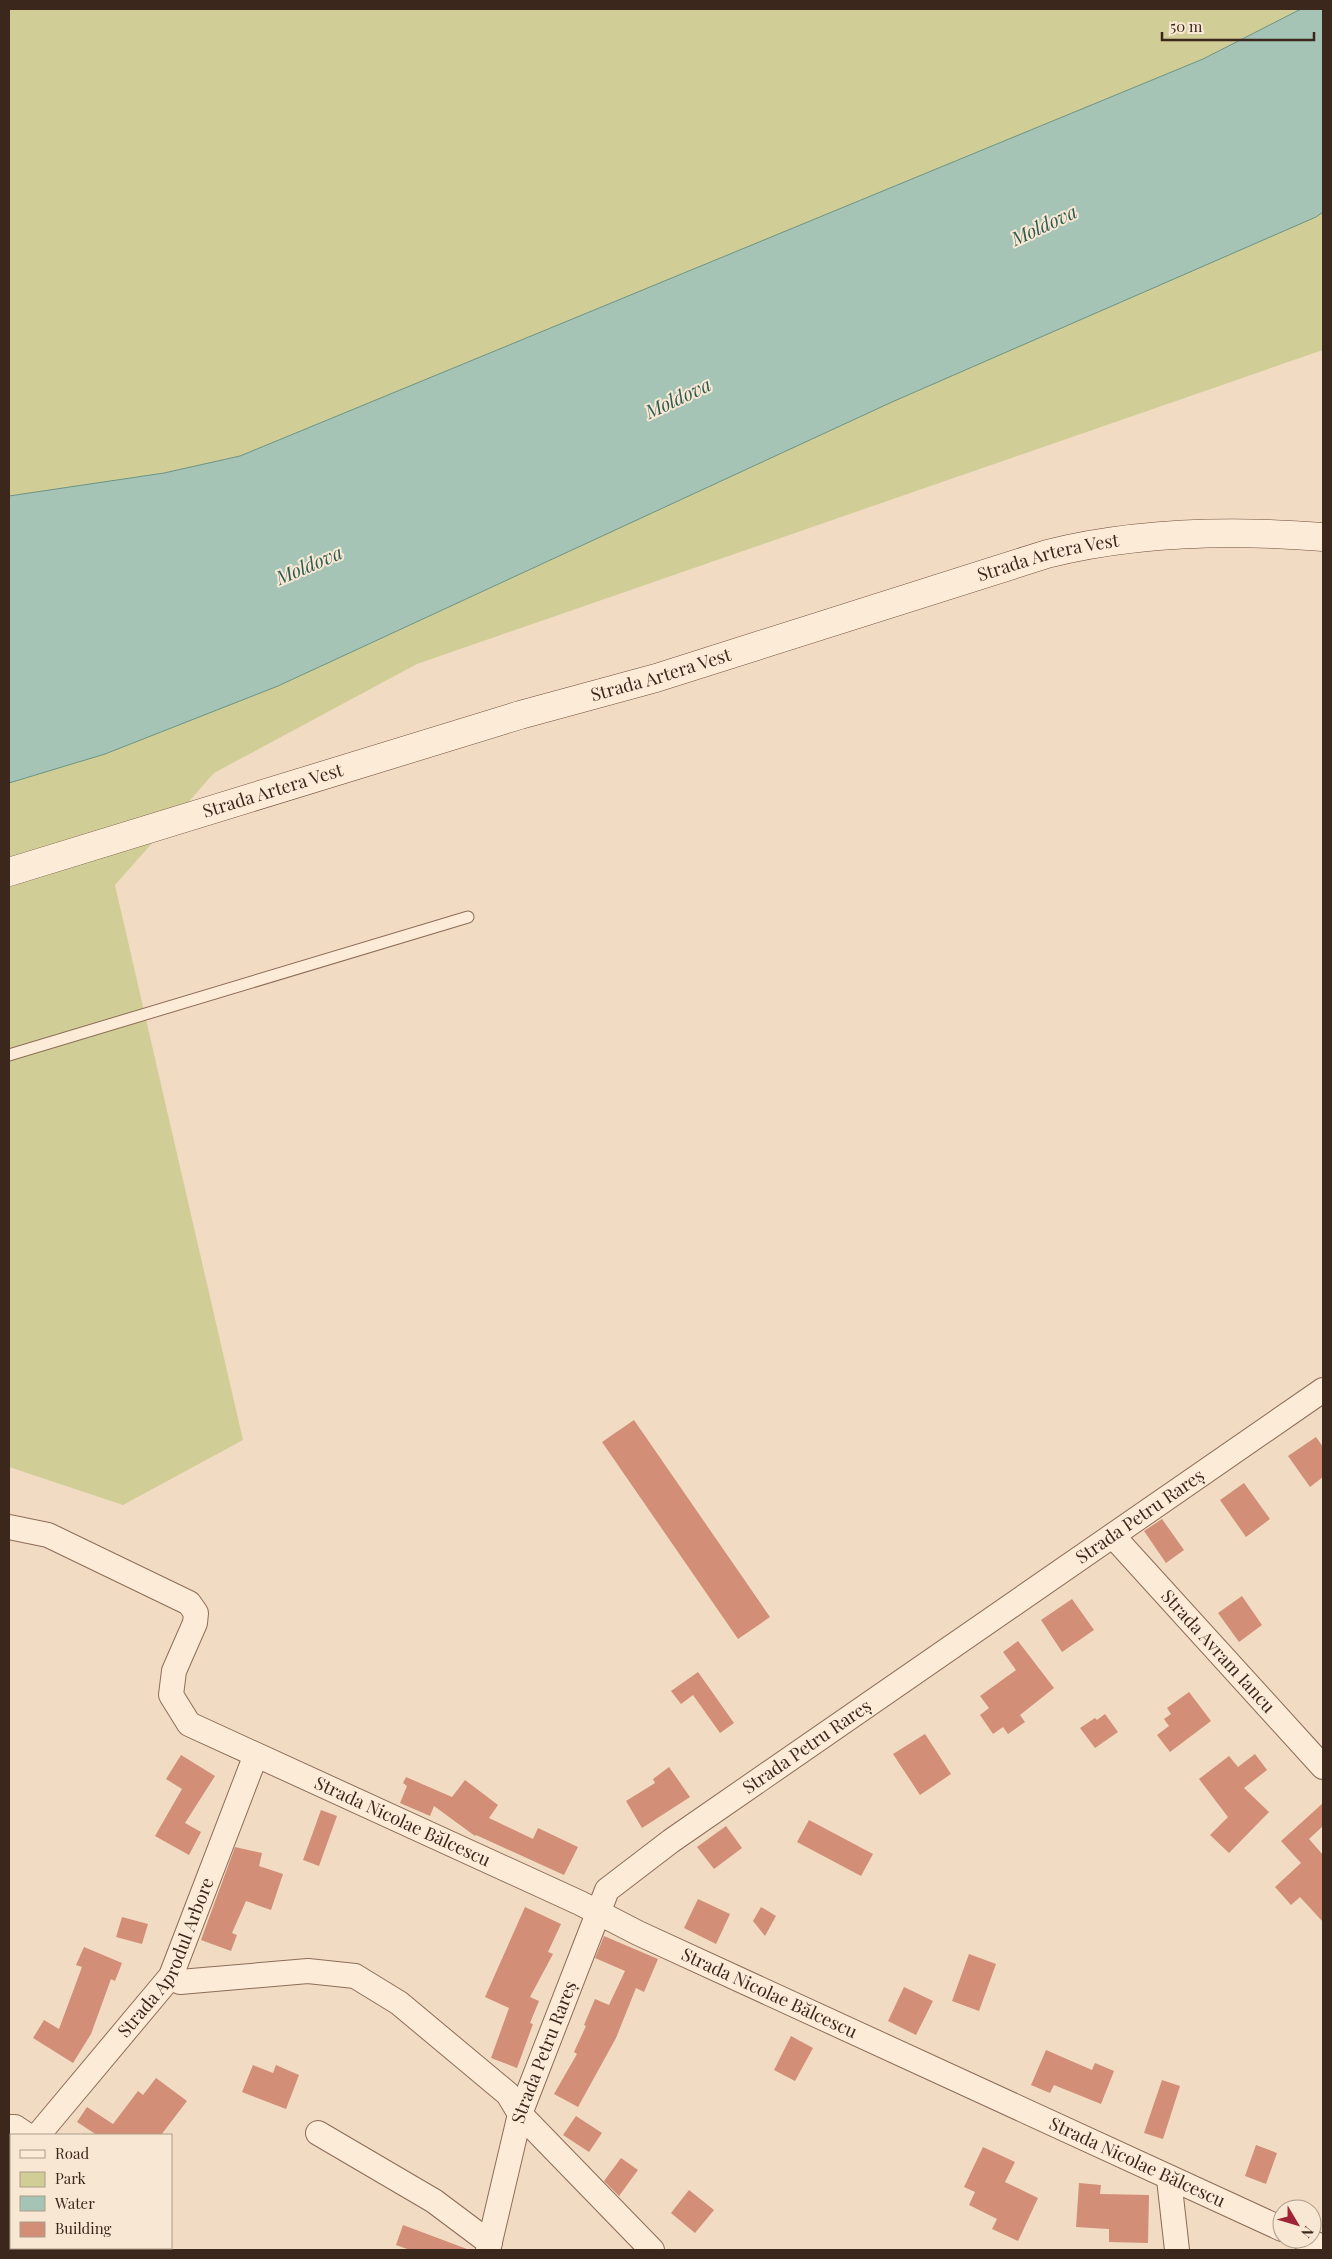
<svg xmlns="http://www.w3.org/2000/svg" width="1332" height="2259" font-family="'Playfair Display',serif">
<rect width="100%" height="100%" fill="#f1dcc3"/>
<g fill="#d0ce96">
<path d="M9,9H1301L1203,59L240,456L164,473L9,496Z"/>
<path d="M1323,212V350L417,664L214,773L115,885L243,1440L123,1505L9,1467V783L105,754L278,686L892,402Z"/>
</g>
<path fill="#a5c4b6" stroke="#6b9383" d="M1301,9H1323V212L1316,217L892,402L278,686L105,754L9,783V496L164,473L240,456L1203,59Z"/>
<g fill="#d28e76">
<path d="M634,1420L770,1617L738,1639L602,1442Z"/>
<path d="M1316,1437L1323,1447V1477L1310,1487L1288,1456Z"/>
<path d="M1244,1483L1270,1519L1246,1537L1220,1500Z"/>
<path d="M1162,1519L1184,1550L1166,1563L1144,1531Z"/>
<path d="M1242,1596L1262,1625L1239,1642L1218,1613Z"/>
<path d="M1072,1599L1094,1630L1062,1652L1041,1620Z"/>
<path d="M1018,1641L1054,1688L1020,1715L1025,1722L1008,1734L1003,1727L993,1734L980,1715L989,1708L980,1696L1016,1670L1003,1652Z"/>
<path d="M698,1672L734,1723L720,1733L693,1695L681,1704L671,1691Z"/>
<path d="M1189,1692L1211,1721L1170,1752L1157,1735L1169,1726L1164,1719L1171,1714L1167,1708Z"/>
<path d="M1105,1714L1118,1732L1095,1748L1080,1728L1095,1718L1097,1720Z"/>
<path d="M925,1734L951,1774L920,1795L893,1754Z"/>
<path d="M1255,1754L1267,1770L1244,1788L1269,1812L1229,1853L1210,1835L1228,1817L1199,1779L1229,1756L1238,1767Z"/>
<path d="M181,1755L215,1776L185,1823L201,1832L189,1855L155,1836L182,1789L166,1779Z"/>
<path d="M669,1767L690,1797L642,1828L626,1801L655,1783L653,1779Z"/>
<path d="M406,1777L452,1797L465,1780L498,1805L489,1818L533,1839L538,1828L578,1847L564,1875L476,1835L475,1836L434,1806L430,1816L400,1803L407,1786L403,1783Z"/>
<path d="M1323,1803V1826L1309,1839L1323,1855V1922L1300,1897L1291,1905L1275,1887L1301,1863L1281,1841Z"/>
<path d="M321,1810L337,1816L319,1866L303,1860Z"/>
<path d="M809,1820L873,1854L861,1876L797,1842Z"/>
<path d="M726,1826L742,1848L714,1869L697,1847Z"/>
<path d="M235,1847L262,1853L259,1866L283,1874L271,1910L246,1901L232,1933L237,1935L231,1951L201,1940Z"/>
<path d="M698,1899L730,1914L716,1944L684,1928Z"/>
<path d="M525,1907L561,1924L548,1952L553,1954L530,1997L539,2001L530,2023L533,2024L517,2068L491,2058L509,2008L485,1997Z"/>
<path d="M761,1907L776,1916L765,1936L753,1921Z"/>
<path d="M122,1917L148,1924L142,1944L116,1937Z"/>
<path d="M604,1936L658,1959L644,1992L636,1988L616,2038L578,2107L554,2094L577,2054L574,2052L586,2026L584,2025L595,1999L609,2005L625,1971L595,1958Z"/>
<path d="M84,1947L122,1963L115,1981L111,1979L91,2034L73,2063L33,2038L44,2020L59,2029L82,1967L76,1965Z"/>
<path d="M969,1954L996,1964L979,2011L952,2001Z"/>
<path d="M904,1987L933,2001L916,2035L888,2021Z"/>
<path d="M791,2036L813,2048L795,2081L774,2070Z"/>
<path d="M1046,2050L1092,2070L1095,2063L1114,2071L1101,2104L1054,2085L1050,2093L1031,2085Z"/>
<path d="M253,2065L273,2073L276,2065L299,2075L286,2109L242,2092Z"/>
<path d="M156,2078L187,2101L161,2135H97L77,2122L87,2107L113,2124L138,2091L143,2095Z"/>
<path d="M1162,2080L1180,2086L1163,2139L1144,2133Z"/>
<path d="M576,2116L602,2133L589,2152L563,2135Z"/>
<path d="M1256,2145L1277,2153L1266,2184L1245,2176Z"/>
<path d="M983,2147L1015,2162L1005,2182L1038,2198L1018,2241L992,2229L997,2219L969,2205L975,2192L964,2187Z"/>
<path d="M621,2158L638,2170L619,2196L604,2181Z"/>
<path d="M1079,2183L1101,2185L1100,2194L1149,2195L1148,2243L1109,2242V2229L1076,2227Z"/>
<path d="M689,2190L714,2210L695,2233L671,2213Z"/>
<path d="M403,2225L467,2249V2250H410L396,2245Z"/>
</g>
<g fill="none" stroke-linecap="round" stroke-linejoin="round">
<defs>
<path id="service" d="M9,1055L468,917"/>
<g id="minor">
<path id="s1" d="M9,1527L48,1535L189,1603L196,1613L195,1623L174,1671L171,1695L189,1724L580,1903L638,1933L1282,2229"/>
<path id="s2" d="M1113,1536L1323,1767"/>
<path d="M171,1976L180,1982L308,1971L355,1976L399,2003L508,2094L520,2114L652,2250"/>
<path d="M9,2127H15L27,2135"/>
<path d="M318,2133L434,2201L490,2243"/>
<path id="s3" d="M38,2135L171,1976L255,1757"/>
<path d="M9,2171L11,2168"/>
<path d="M1169,2179L1177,2250"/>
<path d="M1304,2239L1323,2247"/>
<path id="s4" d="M488,2250L520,2114L607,1890L671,1841L1323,1390"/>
</g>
<g id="secondary">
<path id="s5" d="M9,872L520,715L656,678L1047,554C1135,532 1233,530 1323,537"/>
</g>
</defs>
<use href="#service" stroke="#8d6c58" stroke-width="13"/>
<use href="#minor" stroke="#8d6c58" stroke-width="26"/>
<use href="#secondary" stroke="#6f4d3b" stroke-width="29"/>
<use href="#service" stroke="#fbebd7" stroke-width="11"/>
<use href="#minor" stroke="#fbebd7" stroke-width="24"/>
<use href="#secondary" stroke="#fbebd7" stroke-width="28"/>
</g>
<g text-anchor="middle" stroke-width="4" stroke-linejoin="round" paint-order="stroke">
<g font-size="18" fill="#3c271d" stroke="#f8e8d3">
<text dy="6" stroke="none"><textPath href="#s5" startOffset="1086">Strada Artera Vest</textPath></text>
<text dy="6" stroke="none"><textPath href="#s5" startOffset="681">Strada Artera Vest</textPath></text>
<text dy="6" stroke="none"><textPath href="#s5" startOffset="276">Strada Artera Vest</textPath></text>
<text dy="6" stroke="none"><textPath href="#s4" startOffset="1031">Strada Petru Rareș</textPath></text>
<text dy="6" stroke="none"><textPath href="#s2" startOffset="156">Strada Avram Iancu</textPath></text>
<text dy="6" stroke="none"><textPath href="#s4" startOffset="626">Strada Petru Rareș</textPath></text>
<text dy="6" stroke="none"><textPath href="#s1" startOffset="564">Strada Nicolae Bălcescu</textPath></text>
<text dy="6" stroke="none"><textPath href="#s3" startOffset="221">Strada Aprodul Arbore</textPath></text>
<text dy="6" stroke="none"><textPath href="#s1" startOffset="969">Strada Nicolae Bălcescu</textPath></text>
<text dy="6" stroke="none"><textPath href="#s4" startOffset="206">Strada Petru Rareș</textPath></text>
<text dy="6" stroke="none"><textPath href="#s1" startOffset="1374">Strada Nicolae Bălcescu</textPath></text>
</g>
<g font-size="19" font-style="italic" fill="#2b5c52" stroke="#f8e8d3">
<text transform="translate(1044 225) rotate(-25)" y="7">Moldova</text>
<text transform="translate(678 398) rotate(-25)" y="7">Moldova</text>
<text transform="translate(309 565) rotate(-23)" y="7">Moldova</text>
</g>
</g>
<rect width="1332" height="2259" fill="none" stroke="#3c271d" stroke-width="20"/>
<rect x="10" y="2134" width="162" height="115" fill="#f8e8d3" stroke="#ad9b8a"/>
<rect x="20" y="2150" width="25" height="8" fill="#fbebd7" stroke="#ad9b8a"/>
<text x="55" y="2159" font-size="15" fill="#3c271d">Road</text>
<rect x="20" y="2172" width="25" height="15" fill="#d0ce96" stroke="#ad9b8a"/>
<text x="55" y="2184" font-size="15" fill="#3c271d">Park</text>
<rect x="20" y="2196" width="25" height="15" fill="#a5c4b6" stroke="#ad9b8a"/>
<text x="55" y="2209" font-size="15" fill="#3c271d">Water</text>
<rect x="20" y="2222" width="25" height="15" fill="#d28e76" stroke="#ad9b8a"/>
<text x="55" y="2234" font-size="15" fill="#3c271d">Building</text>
<g transform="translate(1297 2224) rotate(128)"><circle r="24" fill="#f8e8d3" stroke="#ad9b8a"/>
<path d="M0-4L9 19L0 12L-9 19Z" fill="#a02437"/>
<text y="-8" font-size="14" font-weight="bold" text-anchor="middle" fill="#3c271d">N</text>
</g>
<path d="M1162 32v8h152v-8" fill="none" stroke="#3c271d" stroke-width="2.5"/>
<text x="1170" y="32" font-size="15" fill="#3c271d" stroke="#f8e8d3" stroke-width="4" paint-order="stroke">50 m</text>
</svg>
